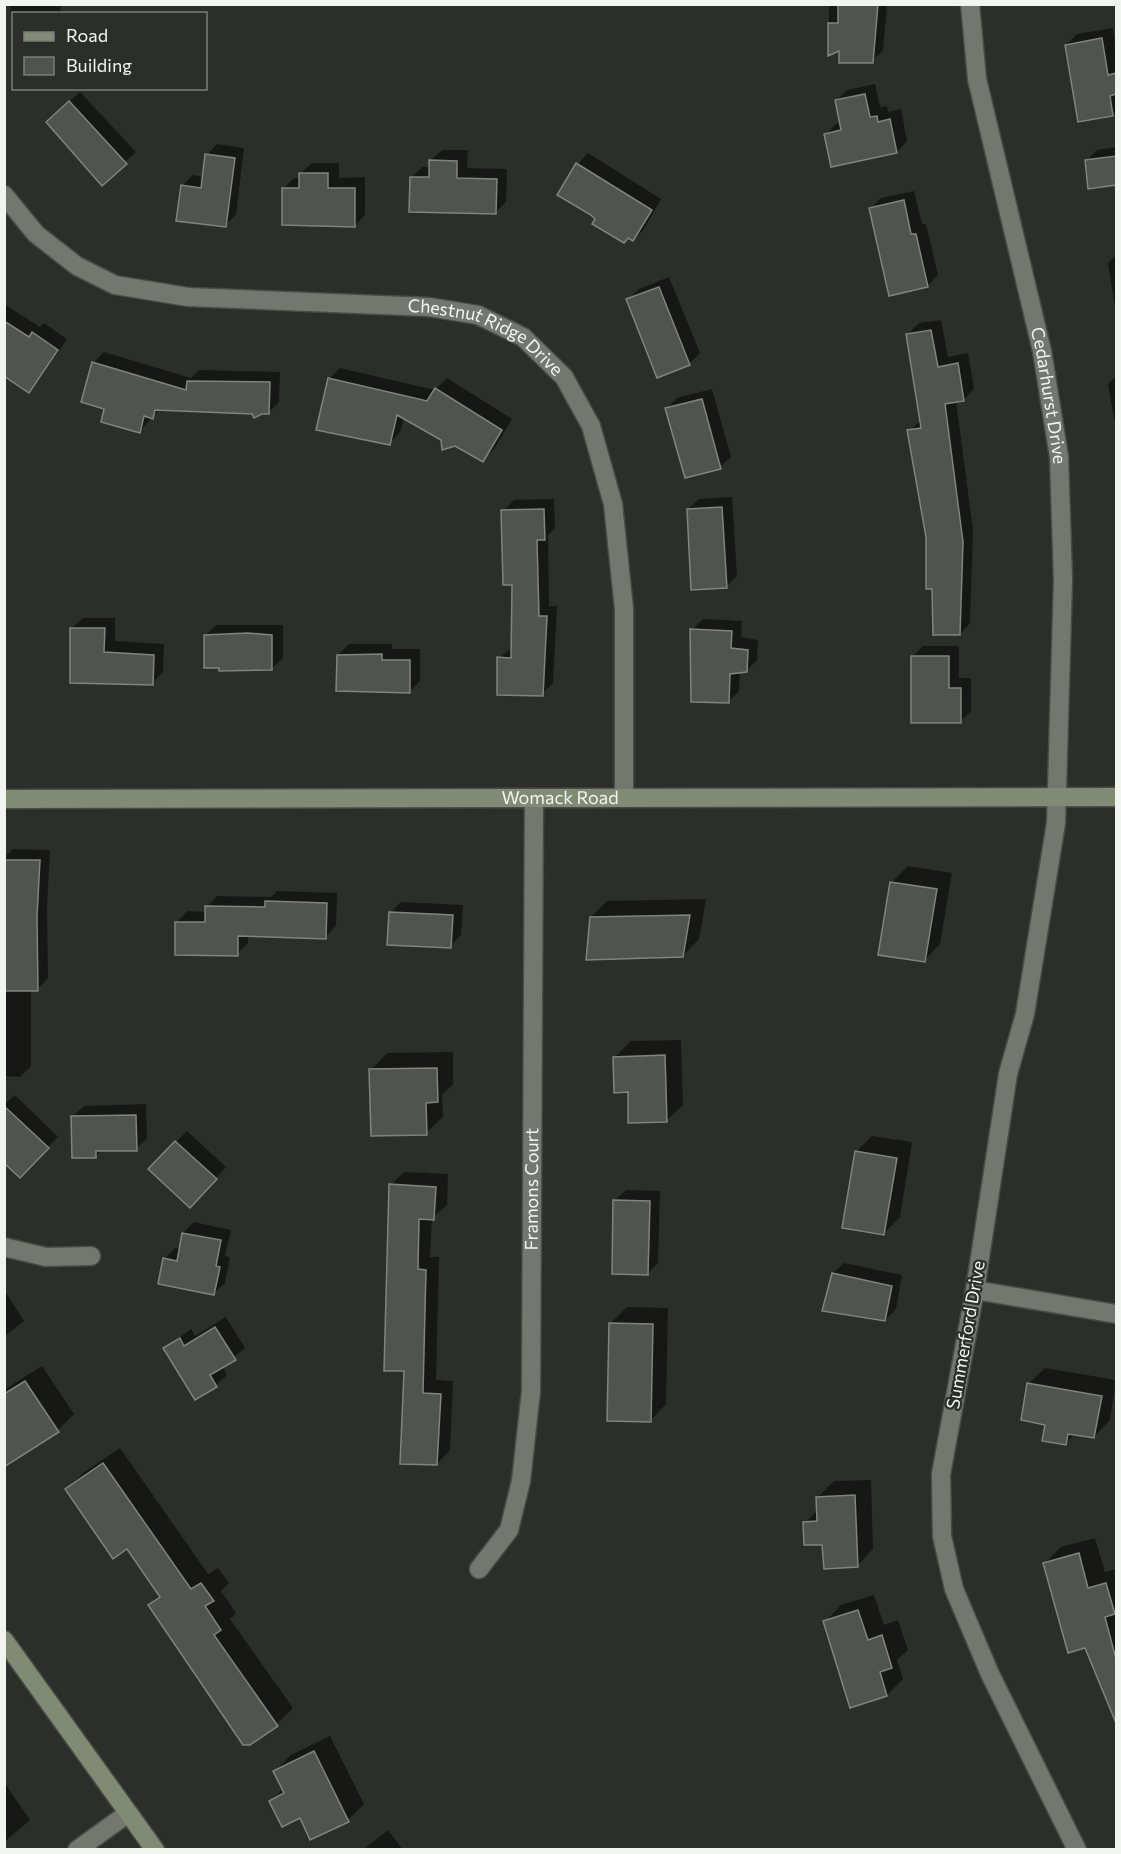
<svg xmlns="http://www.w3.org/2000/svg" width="1121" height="1854" font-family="Commissioner,sans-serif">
<rect width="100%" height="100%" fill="#2b2e29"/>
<g fill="#0007">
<path d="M10,4H61L60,14H14V50Z"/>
<path d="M829,4H887L883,50L872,61L840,49L829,54Z"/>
<path d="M1113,28L1116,51V111L1113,115L1066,45L1077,34Z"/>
<path d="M875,84L880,107L887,106L888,112L901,109L907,141L897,152L825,135L836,124L841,123L836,101L847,90Z"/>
<path d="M80,92L136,152L125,162L58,111Z"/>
<path d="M217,144L244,148L236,215L225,225L182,186L193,175L204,177L207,155Z"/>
<path d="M1116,147V184L1090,187L1086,161L1097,150Z"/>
<path d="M442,150H468L467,168L507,169L506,202L495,213L412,177L422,167H431V160Z"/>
<path d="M588,153L661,199L644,229L633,240L559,194L578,164Z"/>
<path d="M312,163H339V178L365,177V215L355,225L283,189L294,178H301V173Z"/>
<path d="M914,191L922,224H926L938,275L927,286L870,209L881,198Z"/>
<path d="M1116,255V313L1108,263Z"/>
<path d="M669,277L700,353L689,364L628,299L639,289Z"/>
<path d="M4,304L40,327L44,323L67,339L39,380L29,391L4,373Z"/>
<path d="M941,320L948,357L968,353L974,389L964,399L956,401L973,530L970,623L960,634L934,588L928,537L909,431L922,420L908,334L919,323Z"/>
<path d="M104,352L191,378L199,370L280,372L279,402L268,413L161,408L140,431L106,408L93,363Z"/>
<path d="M340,368L435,390L447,378L512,419L494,449L483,460L404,417L400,432L390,443L329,379Z"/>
<path d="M1116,376V429L1108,384Z"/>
<path d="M712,389L731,457L720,467L666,409L677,398Z"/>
<path d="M732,497L737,576L726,587L688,509L699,499Z"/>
<path d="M554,499L555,528L548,535L549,606H557L553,683L542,694L499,658L513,647L514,583L503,511L514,500Z"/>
<path d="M83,618H115V641L164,644L163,672L152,683L71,682L72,628Z"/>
<path d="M703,619L742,621L741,637L758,640L757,660L746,671L740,672L739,691L728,702L692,630Z"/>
<path d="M216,625H283V658L272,668L206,635Z"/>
<path d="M349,644H392V649H420V681L409,692L338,655Z"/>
<path d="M923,646H959V678H971V711L960,722L913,656Z"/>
<path d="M13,849L50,850L47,906L48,978L38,989H31V1066L20,1077L4,1076V858Z"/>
<path d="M908,866L952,873L940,944L924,961L891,883Z"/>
<path d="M277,891L337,893L336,926L325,937L248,934V943L237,954L177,922L187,911L207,912V907L217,896L272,897Z"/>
<path d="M706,899L699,939L683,956L591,917L607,901Z"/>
<path d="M401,902L463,905L461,935L450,946L390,913Z"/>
<path d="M681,1040L683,1105L666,1121L615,1057L631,1041Z"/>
<path d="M453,1052V1084L442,1095L443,1117L426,1133L371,1070L387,1053Z"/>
<path d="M15,1095L58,1137L20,1176L4,1161V1105Z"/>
<path d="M146,1104L147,1138L136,1149H103L96,1156L73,1116L84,1106Z"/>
<path d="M187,1131L226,1167L201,1195L150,1169Z"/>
<path d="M872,1136L912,1142L900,1217L884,1233L856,1152Z"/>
<path d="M404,1172L448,1174L447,1205L432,1218L430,1257H439L436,1380L453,1381L450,1450L437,1464L406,1370L391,1185Z"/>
<path d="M626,1190L660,1191L658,1263L647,1274L615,1200Z"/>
<path d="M194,1222L231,1230L225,1256L230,1257L225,1283L214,1293L164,1259L175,1248L180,1249L183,1233Z"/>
<path d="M844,1263L902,1275L896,1309L885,1320L833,1273Z"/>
<path d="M4,1290L24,1321L4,1337Z"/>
<path d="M627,1307L668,1308L666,1404L650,1421L611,1323Z"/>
<path d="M226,1317L245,1348L222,1366L227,1375L216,1385L195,1398L165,1348L191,1329L195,1336Z"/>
<path d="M42,1366L74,1414L58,1430L4,1465V1390Z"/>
<path d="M1045,1368L1116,1380L1110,1420L1094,1437L1075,1434L1065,1444L1047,1424L1028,1384Z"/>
<path d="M120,1448L208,1574L218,1568L229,1583L221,1591L236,1613L230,1619L293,1708L277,1724L250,1744L149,1605L160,1594L128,1547L67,1489L83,1473Z"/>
<path d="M871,1480L873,1549L857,1566L824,1543L805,1523L818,1510L817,1498L834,1481Z"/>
<path d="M1095,1538L1105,1572L1116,1569V1722L1086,1647L1044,1564L1061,1547Z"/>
<path d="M874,1595L884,1625L898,1620L908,1650L897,1660L903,1679L887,1695L825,1622L841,1605Z"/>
<path d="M330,1736L364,1804L348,1820L300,1816L271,1801L283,1789L275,1771L291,1755Z"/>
<path d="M4,1782L30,1820L4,1842Z"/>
<path d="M388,1830L403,1850H363Z"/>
</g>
<g fill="#51544e" stroke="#81847e" stroke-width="1.5">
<path d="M838,4H878L873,63H839V51L828,56V23H838Z"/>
<path d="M1102,38L1108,75L1116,73V94L1110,96L1113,116L1078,122L1065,45Z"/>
<path d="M865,94L870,117L877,116L878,122L890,119L897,153L831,167L824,134L841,130L835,100Z"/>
<path d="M69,101L127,164L102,186L46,122Z"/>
<path d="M205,154L235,158L226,227L176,221L181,185L201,188Z"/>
<path d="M1116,156V185L1088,189L1085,160Z"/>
<path d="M429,160L457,161V178L497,179L496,214L409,212L410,177H429Z"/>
<path d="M576,163L652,210L633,241L628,238L624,243L592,224L595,219L591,215L557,195Z"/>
<path d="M299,173H328V188H355V227L282,225V188H299Z"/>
<path d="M904,200L911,234H916L928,287L889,296L869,208Z"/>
<path d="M659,287L690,365L657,378L626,299Z"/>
<path d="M4,321L29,337L32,332L58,350L29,393L4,376Z"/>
<path d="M931,330L938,367L958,363L964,401L945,404L963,542L960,635H933L932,589H926V537L907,430L921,428L906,334Z"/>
<path d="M92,362L186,390L187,381L270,382L269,414H262L254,418L252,414L155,410L153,419L144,416L140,433L101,422L104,409L81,402Z"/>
<path d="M328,378L427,401L435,388L502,430L483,462L455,446L442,450L441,440L397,415L390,445L316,430Z"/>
<path d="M702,399L721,469L685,478L665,408Z"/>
<path d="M722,507L727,588L691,590L687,509Z"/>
<path d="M544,509L545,540H537L539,616H547L543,696L497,695V657L511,658L512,585H503L501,510Z"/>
<path d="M70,628H105L104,652L154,655L153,685L70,683Z"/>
<path d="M690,629L732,631L731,648L748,650L747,672L730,674L729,703L691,702Z"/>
<path d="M248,633L272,635V670L219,671V668H204V635Z"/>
<path d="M382,654V660H410V693L336,691L337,655Z"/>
<path d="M911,656H949V688H961V723H911Z"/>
<path d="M4,860H40L37,917L38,991H4Z"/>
<path d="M890,882L937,889L925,962L878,955Z"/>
<path d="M265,901L327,903L326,939L238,936V956L175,955V922H205V906L265,907Z"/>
<path d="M389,912L453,915L451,948L387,945Z"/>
<path d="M690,915L683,957L586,960L590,917Z"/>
<path d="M665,1055L667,1122L628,1123V1092L614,1093L613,1057Z"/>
<path d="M437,1068L438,1102L426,1103L427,1135L371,1136L369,1069Z"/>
<path d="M4,1106L49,1148L20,1178L4,1163Z"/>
<path d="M136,1115L137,1151H96V1158H72L71,1116Z"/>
<path d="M175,1141L217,1179L190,1208L148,1169Z"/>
<path d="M855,1151L897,1158L884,1235L842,1228Z"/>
<path d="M389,1184L436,1187L434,1220L419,1219L418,1269L426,1270L423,1393L441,1394L437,1465L400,1464L404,1371H384Z"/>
<path d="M613,1200L650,1201L648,1275L612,1274Z"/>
<path d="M182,1233L221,1240L216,1266L220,1267L214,1295L158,1284L163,1258L177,1261Z"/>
<path d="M832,1273L892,1286L885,1321L822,1311Z"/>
<path d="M609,1323L653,1324L651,1422L607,1421Z"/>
<path d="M215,1327L236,1360L210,1375L217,1387L195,1400L163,1348L180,1338L184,1346Z"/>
<path d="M25,1381L59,1432L4,1467V1394Z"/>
<path d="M1027,1383L1102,1396L1094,1438L1068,1434L1066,1445L1042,1441L1045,1425L1021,1420Z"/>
<path d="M103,1463L191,1589L201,1583L214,1601L205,1606L221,1630L214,1635L278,1726L250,1745H243L148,1605L160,1597L127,1549L113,1559L65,1489Z"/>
<path d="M855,1495L858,1567L824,1569L822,1545H804L803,1522L817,1521L816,1497Z"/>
<path d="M1079,1553L1088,1588L1106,1583L1115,1614L1105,1617L1116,1659V1723L1085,1648L1068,1653L1043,1563Z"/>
<path d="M858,1610L868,1640L882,1635L892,1668L880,1672L887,1696L850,1708L823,1621Z"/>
<path d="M314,1751L349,1822L310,1840L300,1818L282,1827L269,1801L284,1793L273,1771Z"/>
</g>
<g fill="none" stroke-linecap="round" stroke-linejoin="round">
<defs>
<g id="street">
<path id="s1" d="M970,4L977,79L1042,351L1059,457L1063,580L1056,823L1025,1014L1008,1074L975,1290L941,1474L942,1536L954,1589L990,1674L1077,1850"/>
<path id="s2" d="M4,195L36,234L77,266L115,285L188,297L429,307L478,315L523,337L564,377L591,426L613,504L624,609V798"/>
<path d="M4,1247L46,1257L91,1256"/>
<path d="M975,1290L1116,1314"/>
<path id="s3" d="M479,1569L509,1530L521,1481L531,1391L534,798"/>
<path d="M77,1850L127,1814"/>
</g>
<g id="secondary">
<path id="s4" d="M4,799L1116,797"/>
<path d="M4,1640L155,1850"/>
</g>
</defs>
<use href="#street" stroke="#494b47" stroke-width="21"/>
<use href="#secondary" stroke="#494b47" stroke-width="21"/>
<use href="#street" stroke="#747770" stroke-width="18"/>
<use href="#secondary" stroke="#818b73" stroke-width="18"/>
</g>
<g text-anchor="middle" stroke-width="4.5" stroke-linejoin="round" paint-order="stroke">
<g font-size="18" fill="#f2f4f0" stroke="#2b2e29">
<text dy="6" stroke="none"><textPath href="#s2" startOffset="525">Chestnut Ridge Drive</textPath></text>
<text dy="6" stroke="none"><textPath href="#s1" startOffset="400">Cedarhurst Drive</textPath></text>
<text dy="6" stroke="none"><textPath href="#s4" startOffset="556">Womack Road</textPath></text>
<text dy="6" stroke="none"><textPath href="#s3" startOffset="392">Framons Court</textPath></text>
<text transform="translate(966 1335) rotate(-80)" y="6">Summerford Drive</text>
</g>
</g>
<rect width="1121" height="1854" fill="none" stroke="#f2f4f0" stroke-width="12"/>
<rect x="12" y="12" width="195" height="78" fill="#2b2e29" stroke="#7b7d79" stroke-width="1.5"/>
<rect x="24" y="32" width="30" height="9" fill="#818b73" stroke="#7b7d79" stroke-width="1.5"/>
<text x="66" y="42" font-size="18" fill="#f2f4f0">Road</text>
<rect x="24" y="57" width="30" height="18" fill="#51544e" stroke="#7b7d79" stroke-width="1.5"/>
<text x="66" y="72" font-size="18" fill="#f2f4f0">Building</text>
</svg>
